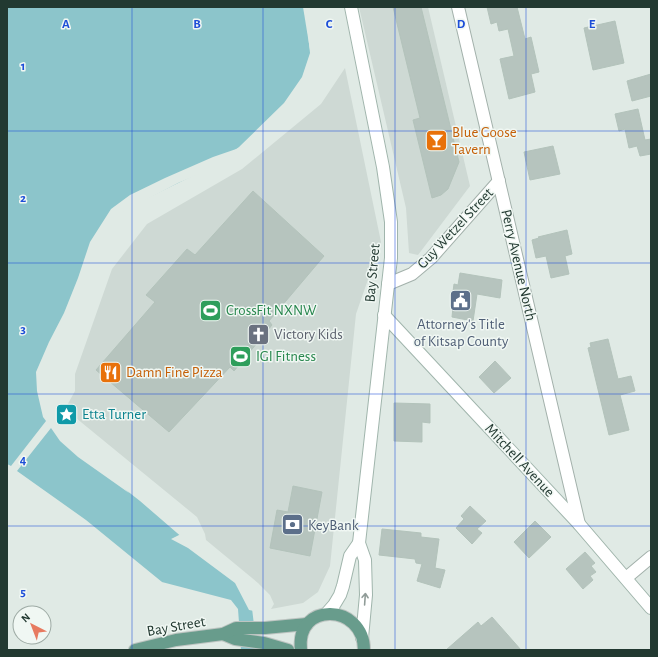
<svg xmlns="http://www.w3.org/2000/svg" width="658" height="657" font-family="'Alegreya Sans',sans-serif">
<rect width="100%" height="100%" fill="#e0eae5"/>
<g fill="#ced9d4">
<path d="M359,7H428L470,186L418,255L409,253L406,208Z"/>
<path d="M345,68L381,242L356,314L330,566L318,592L303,603L271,609L274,604L270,595L258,583L206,540L205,534L197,517L65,409L75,391V374L112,269L147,224L242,169L321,104Z"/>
</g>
<path fill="#8cc5cb" d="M7,7H305L310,53L302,77L284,103L239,147L215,165L117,213L95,248L48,374L47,419L80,454L140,501L213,564L236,579L251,600L257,650H241L238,609L231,600L158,581L7,464Z"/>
<g fill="#e0eae5">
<path d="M303,7H307L311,37V56Z"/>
<path d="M242,147L216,167L178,183L119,214L96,249L75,315L50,374L48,406L49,418L81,453L120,483L129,493L78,457L60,441L51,428L17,471L86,520L162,582V584L157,583L49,499L7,466V464L11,466L46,421L43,417L37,391L36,372L49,342L64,313L78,278L90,242L111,209L130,195L165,178L213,157Z"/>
<path d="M181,534L214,562L237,578L253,599L254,611L249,610L235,583L188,548L171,539Z"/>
</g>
<g fill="#b6c4be" stroke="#b3c3bb">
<path d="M393,7H421L459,162L448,189L441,195L432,198L413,120L420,118Z"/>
<path d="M487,7H517L525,39L531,37L539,72L531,74L535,92L509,99L500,59L514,56L508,29L499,31L497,22L491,24Z"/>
<path d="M615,21L624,63L593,70L584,28Z"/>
<path d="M651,74V96L632,101L627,81Z"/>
<path d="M638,109L645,140L651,139V154L640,156L637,146L629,148L625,129L619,131L615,114Z"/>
<path d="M553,146L560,174L530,180L524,152Z"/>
<path d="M253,191L324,256L269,321L272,325L234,371L230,367L169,432L96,370L155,302L146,295L187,249L195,255Z"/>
<path d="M567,230L572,254L565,256L569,274L551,278L546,256L536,258L532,240L539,238L538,237Z"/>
<path d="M460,273L502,280L500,298L477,294L473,321L452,317L453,307H451L454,284L458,285Z"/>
<path d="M608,339L618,379L631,376L635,391L620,395L629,430L609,435L588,348L591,347L590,343Z"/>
<path d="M495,361L511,378L494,393L479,377Z"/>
<path d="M394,403L430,404V423L422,422V442L394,441Z"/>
<path d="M293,486L322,492L310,556L270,548L277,510L288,512Z"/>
<path d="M470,506L486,521L477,529L482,533L472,544L456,528L464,519L461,516Z"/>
<path d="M535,521L551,537L529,558L514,542Z"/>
<path d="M382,529L421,533V537L439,539L435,568L445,570L440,588L417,581L422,564L416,563L415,559L379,555Z"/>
<path d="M585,552L595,563L591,566L596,572L590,576L593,580L583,589L566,569Z"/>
<path d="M492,617L521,650H446L478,622L481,626Z"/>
</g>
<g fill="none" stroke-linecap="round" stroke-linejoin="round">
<defs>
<g id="street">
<path d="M458,7L579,524"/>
<path d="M388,284L412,274L431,258L499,181"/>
<path d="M626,578L651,557"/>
</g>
<g id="secondary">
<path d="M351,7L383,167L391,222V258L359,543L365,560L366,595L362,638"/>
<path d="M384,315L579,524L651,608"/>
<path d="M327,613L334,605L340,595L343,586L350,556L359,543"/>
</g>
<g id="primary">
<path d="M223,634L235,639L264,643L288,650"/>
<path d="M135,650L176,640L223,634L236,628H265L307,624"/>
<path d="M301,650C295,601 364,603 364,650"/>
</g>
</defs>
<use href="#street" stroke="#a3b1ab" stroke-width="14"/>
<use href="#secondary" stroke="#a0b5ac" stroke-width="14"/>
<use href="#primary" stroke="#bdc4c1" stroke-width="14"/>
<use href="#street" stroke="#fff" stroke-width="12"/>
<use href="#secondary" stroke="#fff" stroke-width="12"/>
<use href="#primary" stroke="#689c8c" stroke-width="12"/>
</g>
<defs><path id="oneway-shaft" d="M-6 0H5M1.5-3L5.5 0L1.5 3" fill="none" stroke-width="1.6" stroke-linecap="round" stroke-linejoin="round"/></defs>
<use stroke="#909c98" href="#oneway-shaft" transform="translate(365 599) rotate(-86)"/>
<path fill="none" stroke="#1d4ed8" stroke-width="1" stroke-opacity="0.55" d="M132,7V650M263,7V650M395,7V650M526,7V650M7,131H651M7,263H651M7,394H651M7,526H651"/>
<defs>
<symbol id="bar-square" viewBox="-11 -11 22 22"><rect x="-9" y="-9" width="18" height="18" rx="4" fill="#e8710a" stroke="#f0f7f3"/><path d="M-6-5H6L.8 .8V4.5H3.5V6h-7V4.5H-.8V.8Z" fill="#fff"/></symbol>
<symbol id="civic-square" viewBox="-11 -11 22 22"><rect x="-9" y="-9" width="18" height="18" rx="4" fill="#5c6f8a" stroke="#f0f7f3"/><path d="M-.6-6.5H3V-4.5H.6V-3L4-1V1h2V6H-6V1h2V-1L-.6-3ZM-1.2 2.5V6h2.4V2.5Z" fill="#fff"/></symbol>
<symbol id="stadium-square" viewBox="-11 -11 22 22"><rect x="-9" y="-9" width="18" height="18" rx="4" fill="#2e9e5b" stroke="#f0f7f3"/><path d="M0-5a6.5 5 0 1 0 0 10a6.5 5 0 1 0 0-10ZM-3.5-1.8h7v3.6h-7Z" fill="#fff"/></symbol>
<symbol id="church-square" viewBox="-11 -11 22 22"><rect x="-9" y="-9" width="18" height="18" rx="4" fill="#6b7280" stroke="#f0f7f3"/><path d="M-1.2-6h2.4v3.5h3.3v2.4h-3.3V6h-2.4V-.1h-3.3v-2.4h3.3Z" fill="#fff"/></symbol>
<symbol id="restaurant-square" viewBox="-11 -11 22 22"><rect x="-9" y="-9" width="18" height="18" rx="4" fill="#e8710a" stroke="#f0f7f3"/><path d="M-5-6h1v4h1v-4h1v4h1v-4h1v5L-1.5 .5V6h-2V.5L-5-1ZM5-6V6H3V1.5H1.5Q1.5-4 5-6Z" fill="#fff"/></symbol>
<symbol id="sight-square" viewBox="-11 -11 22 22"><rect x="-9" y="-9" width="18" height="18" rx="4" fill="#0f9aa8" stroke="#f0f7f3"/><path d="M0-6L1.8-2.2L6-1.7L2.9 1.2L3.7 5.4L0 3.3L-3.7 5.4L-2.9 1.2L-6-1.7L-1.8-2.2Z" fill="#fff"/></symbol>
<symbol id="bank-square" viewBox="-11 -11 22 22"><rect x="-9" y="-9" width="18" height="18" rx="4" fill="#5c6f8a" stroke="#f0f7f3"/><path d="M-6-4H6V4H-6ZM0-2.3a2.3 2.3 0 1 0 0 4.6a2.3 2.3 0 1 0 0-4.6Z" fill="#fff"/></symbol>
</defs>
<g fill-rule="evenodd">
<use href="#bar-square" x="424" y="128" width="25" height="25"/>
<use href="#civic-square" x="448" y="288" width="25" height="25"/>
<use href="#stadium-square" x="198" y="298" width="25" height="25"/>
<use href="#church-square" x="246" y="322" width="25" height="25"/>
<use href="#stadium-square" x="228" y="344" width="25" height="25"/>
<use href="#restaurant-square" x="98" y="360" width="25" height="25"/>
<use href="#sight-square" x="54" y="402" width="25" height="25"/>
<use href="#bank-square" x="280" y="512" width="25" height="25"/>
</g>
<g text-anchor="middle" stroke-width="3" stroke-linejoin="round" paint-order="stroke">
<g font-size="15" fill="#c56008" stroke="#f0f7f3" text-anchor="start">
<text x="452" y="137">Blue Goose<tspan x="452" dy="17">Tavern</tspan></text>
<text x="126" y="377">Damn Fine Pizza</text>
</g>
<g font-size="15" fill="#223931" stroke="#f0f7f3">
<text transform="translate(455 228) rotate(-47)" y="5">Guy Wetzel Street</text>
<text transform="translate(519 265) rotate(77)" y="5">Perry Avenue North</text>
<text transform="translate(372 273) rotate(-85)" y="5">Bay Street</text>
<text transform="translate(520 460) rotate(47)" y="5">Mitchell Avenue</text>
<text transform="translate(176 626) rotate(-10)" y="5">Bay Street</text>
</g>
<g font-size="15" fill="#27864d" stroke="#f0f7f3" text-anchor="start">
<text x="226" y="315">CrossFit NXNW</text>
<text x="256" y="361">IGI Fitness</text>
</g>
<g font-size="15" fill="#4e5e75" stroke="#f0f7f3">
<text x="461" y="329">Attorney's Title<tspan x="461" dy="17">of Kitsap County</tspan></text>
<text x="308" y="530" text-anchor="start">KeyBank</text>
</g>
<g font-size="15" fill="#5b616d" stroke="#f0f7f3" text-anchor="start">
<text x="274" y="339">Victory Kids</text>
</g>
<g font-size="15" fill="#0d838f" stroke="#f0f7f3" text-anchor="start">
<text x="82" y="419">Etta Turner</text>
</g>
</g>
<g font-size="13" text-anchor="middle" font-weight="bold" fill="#1d4ed8" stroke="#f0f7f3" stroke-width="3" stroke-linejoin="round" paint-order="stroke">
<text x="66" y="28">A</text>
<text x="197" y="28">B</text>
<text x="329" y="28">C</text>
<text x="461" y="28">D</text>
<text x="592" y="28">E</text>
<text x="23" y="70">1</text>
<text x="23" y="202">2</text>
<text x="23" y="333">3</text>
<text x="23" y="464">4</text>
<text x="23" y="596">5</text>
</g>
<rect width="658" height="657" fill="none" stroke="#223931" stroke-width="16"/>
<g transform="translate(32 625) rotate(318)"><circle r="19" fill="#f0f7f3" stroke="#9eaba5"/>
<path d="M0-3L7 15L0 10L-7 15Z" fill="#e77a60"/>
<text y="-6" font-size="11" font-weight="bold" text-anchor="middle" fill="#223931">N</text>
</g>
</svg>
